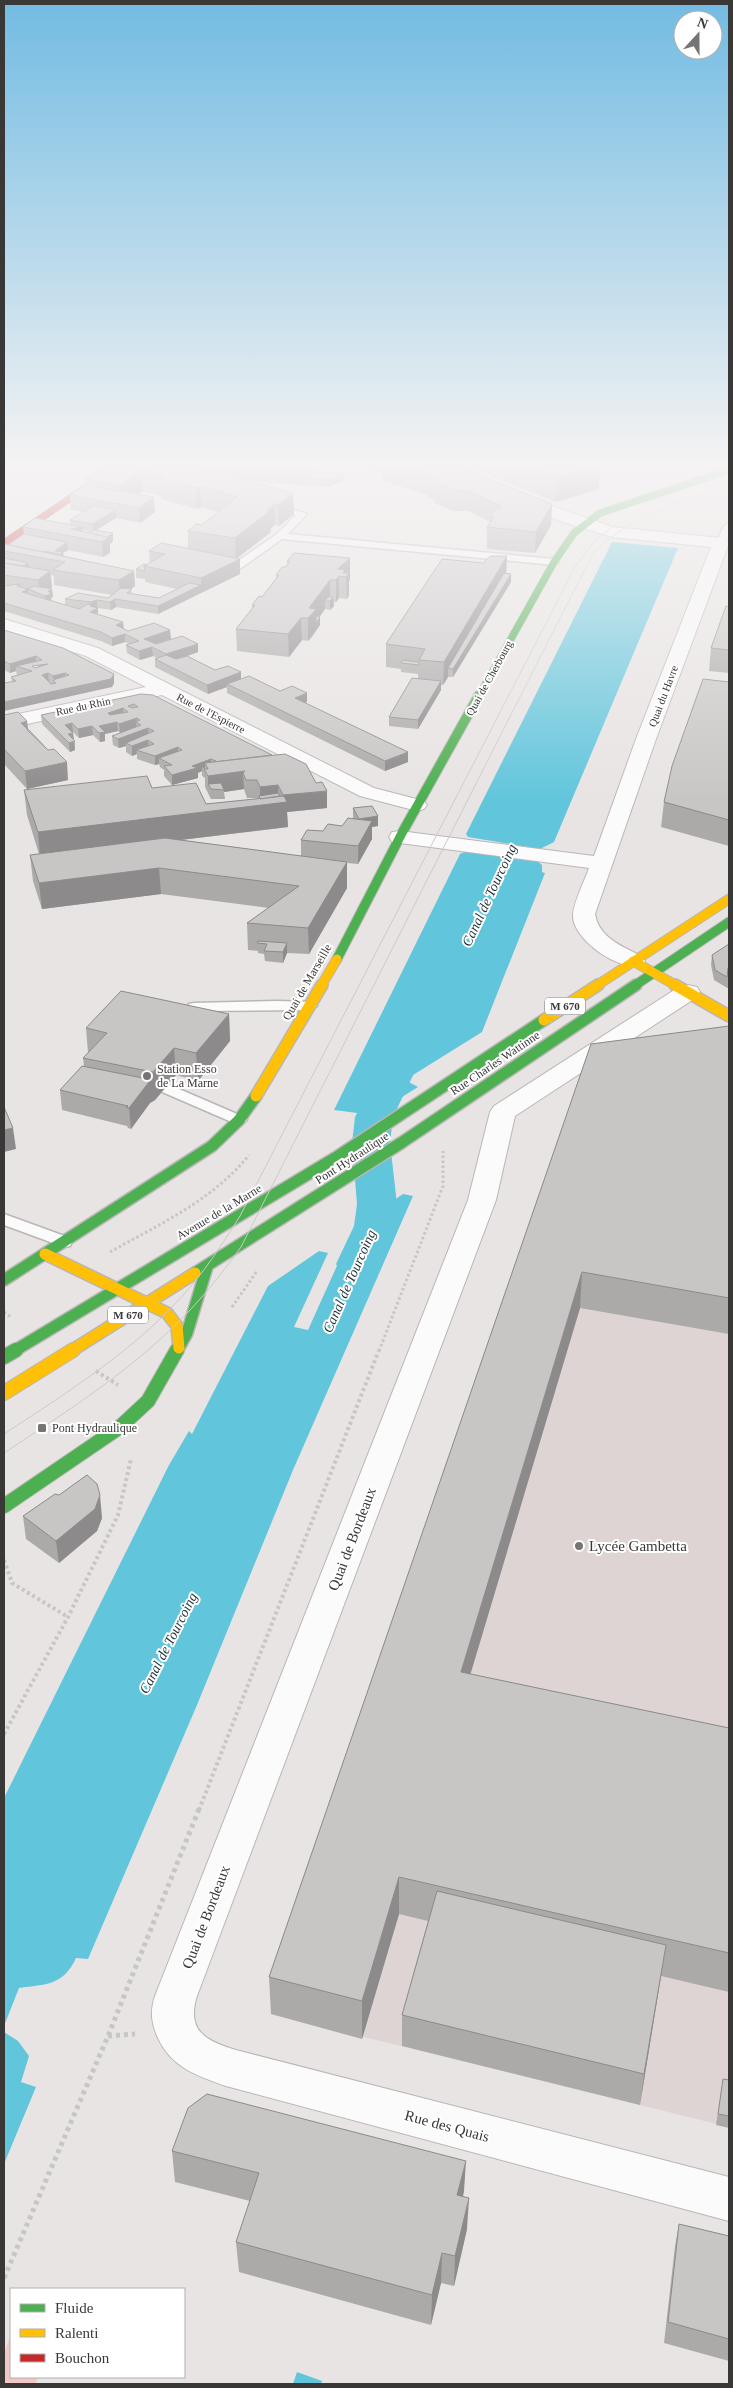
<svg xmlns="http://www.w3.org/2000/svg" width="733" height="2388" font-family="'Times New Roman',serif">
<rect width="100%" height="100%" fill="#e9e4e4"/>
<path fill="#ded4d4" d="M729,1059V2127L271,2014L588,1077Z"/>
<path fill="#f1c7c8" d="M11,2335V2377H38L35,2384H4V2353Z"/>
<g fill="#61c5dc">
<path d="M612,542L678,548L554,842L540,849L468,837L466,834Z"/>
<path d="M467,851L537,861L542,865V872L545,873L482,1032L405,1080L418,1087L362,1122L365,1114L334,1110L460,854Z"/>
<path d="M403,1194L413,1196L293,1470L197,1705L88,1959L76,1958C63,1986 46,1984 19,1988L4,2026V1798L169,1465L189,1431L192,1434L268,1286L319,1251L328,1253L294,1327L308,1330L354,1228Z"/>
<path d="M4,2032L18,2041L29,2056L21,2082L36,2087L4,2164Z"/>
<path d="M297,2372L322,2381L321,2384H293Z"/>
</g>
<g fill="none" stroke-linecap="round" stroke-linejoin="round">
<path fill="#61c5dc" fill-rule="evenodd" d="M400,1054L413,1057L418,1065L393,1117L390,1143L397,1204L394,1226L372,1273L357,1277L342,1273L336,1264L354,1226L357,1204L352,1143L355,1117L387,1057Z"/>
<defs>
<g id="lane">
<path d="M608,466H671L667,469H612Z"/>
<path d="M273,503L307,514L288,534L554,559L559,562L554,565L282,539L241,568L216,565L215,563L220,560L235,563L277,534L296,515L270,508V504Z"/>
<path d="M729,523V536L726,543L718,545L716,543L724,526Z"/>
<path d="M277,1001L310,1002L317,1006L310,1010L198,1011L187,1025L182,1026L175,1022L189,1004L194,1003Z"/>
<path d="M165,1083L244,1117L247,1120L239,1125L234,1123L160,1091L157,1088Z"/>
<path d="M4,1214L70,1238L72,1242L70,1246L64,1247L4,1225Z"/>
</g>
<g id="street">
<path d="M517,494L613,527L721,538L727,540L729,543L656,739L595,914C599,938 622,946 641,956L645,961L641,966C619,971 573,940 573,916C573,903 585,880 589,868L400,843L392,842L389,837L392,832L400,831L594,856L636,739L711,547L612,537L563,522L511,502L509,499Z"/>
<path d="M4,619L98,648L374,788L424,801L427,805L424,809L417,811L360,796L162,695L4,729V717L146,687L86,656L4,630Z"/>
<path d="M688,985L697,987L700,992L697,997L515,1116L496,1200L197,1996C186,2031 206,2041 236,2050L729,2177V2221L226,2086C197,2076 171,2067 158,2038C151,2023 150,2011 155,1996L468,1200L490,1112L494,1106L679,987Z"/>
</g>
<path id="fast-far3" d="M479,696L554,562L574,533L600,513L729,470"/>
<g id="fast-far2">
<path d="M337,959L402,833L479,695"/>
<path d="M634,986L729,922"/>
</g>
<g id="fast-far1">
<path d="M195,1273L401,1143L636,985"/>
<path d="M4,1280L212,1146L239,1120L256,1096"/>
<path d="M14,1351L335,1158L544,1020"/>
<path d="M177,1351L187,1333L207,1267"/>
</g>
<g id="fast">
<path d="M4,1357L16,1350"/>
<path d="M4,1506L120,1427L148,1401L177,1350"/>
</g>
<g id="slow-far2">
<path d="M633,961L677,986"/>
<path d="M321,986L337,959"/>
<path d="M596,986L729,899"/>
</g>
<g id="slow-far1">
<path d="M675,985L729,1016"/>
<path d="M544,1020L598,985"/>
<path d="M256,1096L322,985"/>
<path d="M45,1254L167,1313L177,1326L179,1348"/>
<path d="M71,1351L195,1273"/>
</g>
<path id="slow" d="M4,1393L73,1350"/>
<path id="jam" d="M4,543L118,466"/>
</defs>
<use href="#lane" stroke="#b9b6b6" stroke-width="3"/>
<use href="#street" stroke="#b9b6b6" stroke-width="2"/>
<use href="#fast-far3" stroke="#b9b6b6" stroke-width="8"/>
<use href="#fast-far2" stroke="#b9b6b6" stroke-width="11"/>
<use href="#fast-far1" stroke="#b9b6b6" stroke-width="14"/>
<use href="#fast" stroke="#b9b6b6" stroke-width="16"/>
<use href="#slow-far2" stroke="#b9b6b6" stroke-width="11"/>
<use href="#slow-far1" stroke="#b9b6b6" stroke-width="14"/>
<use href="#slow" stroke="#b9b6b6" stroke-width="16"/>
<use href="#jam" stroke="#b9b6b6" stroke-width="8"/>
<g stroke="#c6c6c6" stroke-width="3" stroke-dasharray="2.5 2.5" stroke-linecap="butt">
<path d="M110,1252C160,1224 213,1200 249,1155"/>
<path d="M232,1307L257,1271"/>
<path d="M4,1312L11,1317"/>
<path d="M379,1351L443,1186V1151"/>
</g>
<g stroke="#c6c6c6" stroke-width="4" stroke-dasharray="3 3" stroke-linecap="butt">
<path d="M96,1371L118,1385"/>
<path d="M4,1560L12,1583L68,1617"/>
<path d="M4,1734L68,1617L118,1515L131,1459"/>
<path d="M199,1810L379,1350"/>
</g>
<g stroke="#c6c6c6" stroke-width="5" stroke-dasharray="4 4" stroke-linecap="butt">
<path d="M108,2036L135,2034"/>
<path d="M4,2278L108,2036L199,1809"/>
</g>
<use href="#lane" fill="#fcfbfb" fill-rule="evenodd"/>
<use href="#street" fill="#fcfbfb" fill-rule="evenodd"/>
<use href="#fast-far3" stroke="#4caf50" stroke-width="7"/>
<use href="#fast-far2" stroke="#4caf50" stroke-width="9"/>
<use href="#fast-far1" stroke="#4caf50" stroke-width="11"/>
<use href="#fast" stroke="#4caf50" stroke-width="14"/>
<use href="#slow-far2" stroke="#ffc107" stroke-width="9"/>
<use href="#slow-far1" stroke="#ffc107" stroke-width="11"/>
<use href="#slow" stroke="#ffc107" stroke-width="14"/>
<use href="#jam" stroke="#c62828" stroke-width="7"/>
<g stroke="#cccaca" stroke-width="1">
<path d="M4,1434C71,1390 140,1347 192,1285C210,1263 225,1240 240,1216L575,567L596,539L615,525"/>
<path d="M4,1453C69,1410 137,1367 191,1309C209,1290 225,1269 241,1247L592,555C629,515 679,502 729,486"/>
</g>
</g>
<g fill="#aca9a9" fill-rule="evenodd">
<path d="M105,466H307L314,473L344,480L328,487L250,481L294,514L279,526L275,525L271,528V532L237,558L240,574L158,614L116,607L111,610L98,608V614L128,631L171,639L155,644H198V652L187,656L215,670L241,672V679L280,691L307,702L305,703L408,762L385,771L227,693V687L208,694L155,667V659L157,658L153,656L140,660L127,653L126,645L129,644L125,642L112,646L101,641L4,611V544L8,545L24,534L23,527L70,525V520L84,512L71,510L70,495L85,485V479ZM200,468H211V471ZM143,491L161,496V499L197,509L201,507L218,512L202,525L188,531V549L149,551L150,563L136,569V578L145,579V582L177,589L159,598L132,594L131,589L135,586L134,571L64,556L63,553L68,550L103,557L110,553V544L113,541V533L96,530L116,518L140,523L155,512L138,494ZM83,530L91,532L89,533L83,531ZM51,575L54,576V585L112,595L108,598L65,599V605L51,601V598L53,597L52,589H50L52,587Z"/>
<rect x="318" y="466" width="11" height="1"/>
<path d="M370,466H457L552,504L551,525L535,553L487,549V527L490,522L468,511H453L434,503V500L427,497V495L381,480L382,475L370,470Z"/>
<path d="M465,466H600L599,489L556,502Z"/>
<path d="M350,558V580L349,581V595L347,599L339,598L336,602H334V606L330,610L325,609L319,617H320V625L312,637L308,641L302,640L289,657L237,651L236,629L252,609V605L262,597L276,579V575L287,565V561Z"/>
<path d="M506,573L511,574V582L453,677H448L443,685H441V690L418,729L389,726V717L418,679V674L401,672V669L386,667V644Z"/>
<path d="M729,607V673L709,671L711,648Z"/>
<path d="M4,630L114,683L112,687L12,682L11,677L17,675L16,671L10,673L4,670ZM32,666H39L35,668Z"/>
<path d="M729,682V846L661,827L664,802Z"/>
<path d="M141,694L327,808L287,812L288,827L181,840L301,856V840L342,826L353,818V808L378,826L372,827V839L358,864L347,863V888L309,954L287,953L283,963L265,961L264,954L258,953V951L248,950L247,923L269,908L161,894L42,909L33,881L30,855L39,854L27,815L24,790L152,788L206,804L258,799L257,798H247L244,789L224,792L225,799H211L205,787V778L202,776V771L198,773V778L172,785L164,776V770L160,767L159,764L155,765L137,759V754L132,756L126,752V746L119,748L113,745L112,736L120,733L118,731L105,734V741L100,742L93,735L79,738L73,732L74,740L75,741V750L70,752L42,724L41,715Z"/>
<path d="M4,715L27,721L28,729L68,780L27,789L4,764Z"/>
<path d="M729,944V989L714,980L711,965L712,955Z"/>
<path d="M229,1014L230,1041L198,1081L176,1075L155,1100L150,1103L131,1129L128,1128L127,1126L62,1110L60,1090L84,1066L83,1058L88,1053L86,1028Z"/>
<path d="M729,1026V1334L580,1308L470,1674L729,1728V1992L661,1976L640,2105L402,2046V2015L428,1921L399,1914L362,2039L271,2014L269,1977L591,1044Z"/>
<path d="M23,1516L102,1518L97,1531L59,1563L26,1539Z"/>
<path d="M723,2079L729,2080V2128L716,2125Z"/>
<path d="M172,2151L464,2191L463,2197L467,2229L454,2286L441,2283L431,2325L239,2272L236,2242L250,2201L175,2182Z"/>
<path d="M679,2224L729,2236V2361L664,2343L675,2246Z"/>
</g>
<g fill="#8c8a8a">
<path d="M314,466V479H311V472Z"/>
<path d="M597,466H600L599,489L556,502L557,477Z"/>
<path d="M142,470L143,491L123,505L121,504L120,486Z"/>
<path d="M344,472V480L328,487V480Z"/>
<path d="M200,486L201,507L197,509L196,488Z"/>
<path d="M293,493L294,514L279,526L278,505Z"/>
<path d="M154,497L155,512L140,523L139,508Z"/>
<path d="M552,504L551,525L535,553L536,532Z"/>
<path d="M274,505L275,525L271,528V532L236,559L235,538Z"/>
<path d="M116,510V518L93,532L92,524Z"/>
<path d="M82,527L83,538L71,529Z"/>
<path d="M113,533V541L110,544V553L103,557L102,542L105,538Z"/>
<path d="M67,542L68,550L63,553L64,560L61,562L60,554L55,551Z"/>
<path d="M507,556L506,578L448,668V677L443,685L444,662Z"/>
<path d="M350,558V580L349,581V595L347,599L346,577L339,576V598L336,602V580L338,569Z"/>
<path d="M240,559V574L158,614V606L201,585V578Z"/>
<path d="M28,563L29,571L22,567Z"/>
<path d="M50,571L52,587L41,595L40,594L38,580Z"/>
<path d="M134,571L135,586L120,596L119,580Z"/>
<path d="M511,574V582L453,677V669Z"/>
<path d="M330,580V601H325V609L316,622L320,617V625L308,641V618L309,608Z"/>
<path d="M28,589V597L22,592Z"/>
<path d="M52,589L53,597L51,598L52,602L46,605L45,596L48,591Z"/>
<path d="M333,597L334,606L330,610V601Z"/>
<path d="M115,599L116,607L111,610L110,602Z"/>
<path d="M97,600L98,617L91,620L90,606L91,605V602Z"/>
<path d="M301,618L302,640L289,657L288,634Z"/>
<path d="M123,622L124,630L116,625Z"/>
<path d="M170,630L171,639L145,647L144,639Z"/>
<path d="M125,634V642L112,646V638Z"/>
<path d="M198,644V652L167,663L166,654Z"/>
<path d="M152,647L153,656L140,660L139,651Z"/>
<path d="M36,656V665L16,666V671L10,673V664Z"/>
<path d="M241,672V681L227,684V687L208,694L207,685Z"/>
<path d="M48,673L49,682L42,675Z"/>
<path d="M65,673V682L56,683L54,681L53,676Z"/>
<path d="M114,674V683L112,687L4,711V702Z"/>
<path d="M441,681V690L418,729V720Z"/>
<path d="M307,693V702L295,707V698Z"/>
<path d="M123,708L124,717L108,722V713Z"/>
<path d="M137,718L136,728L120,733L119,724Z"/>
<path d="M27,721L29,739L21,723Z"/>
<path d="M117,722L118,731L105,734V741L100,742L99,726Z"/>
<path d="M72,723L73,732L66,734L65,725Z"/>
<path d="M92,726L93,735L79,738L78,729Z"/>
<path d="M148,728L149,738L126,743V746L119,748L118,739Z"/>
<path d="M73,733L75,750L70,752L68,734Z"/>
<path d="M148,740L149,750H136L137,754L132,756V746Z"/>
<path d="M178,747V757L159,758V764L155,765V756Z"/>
<path d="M408,752V762L385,771V761Z"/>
<path d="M211,759V768L245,771L243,773L244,789L224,792V790L208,784V794V769L205,763V769L202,767V771L198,773V778L172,785V775L192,766Z"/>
<path d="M67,762L68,780L27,789L25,771Z"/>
<path d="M278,785L279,802H284L283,795L327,791V808L287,812L288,827L40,857L38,832L260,799V787Z"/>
<path d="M378,816V826L372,827V839L358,864L359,819Z"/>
<path d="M347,862V888L309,954L308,928Z"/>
<path d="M159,868L161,894L42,909L39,883Z"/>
<path d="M287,943V953L283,963V952Z"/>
<path d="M229,1014L230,1041L198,1081L196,1053Z"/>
<path d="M174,1048L176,1075L155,1100L150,1103L131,1129L129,1108L149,1082L153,1080V1072Z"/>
<path d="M13,1128L16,1149L4,1152V1130Z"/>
<path d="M582,1272L580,1308L460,1709L461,1672Z"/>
<path d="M100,1495L102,1518L97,1531L59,1563L56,1541Z"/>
<path d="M399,1877V1914L362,2039V2001Z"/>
<path d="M666,1945L661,1976L640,2105L644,2074Z"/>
<path d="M466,2161L464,2191L455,2225L457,2195Z"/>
<path d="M469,2198L467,2229L454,2286L455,2256Z"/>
<path d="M442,2253L441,2283L431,2325L432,2295Z"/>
</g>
<g fill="#c8c5c5" stroke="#8c8a8a" fill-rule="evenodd">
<path d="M105,466H191L293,493L278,505H274L267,510L270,511L235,538L188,531L196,524L202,525L237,497L200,486L196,488L160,478L165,477L142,470L120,486L85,479Z"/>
<path d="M233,466H314L311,472Z"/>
<path d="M400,466H457L552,504L536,532L487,527L494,517L490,516L495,509H499L501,506L468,491L453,490L434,482L438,481L428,477L431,476Z"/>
<path d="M527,466H597L557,477Z"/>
<path d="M315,472H344L328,480L311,479Z"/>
<path d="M85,485L154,497L139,508L70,495Z"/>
<path d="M94,506L116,510L92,524L70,520Z"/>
<path d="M35,518L82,527L71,529L109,537L102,542L23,527Z"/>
<path d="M94,530L113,533L107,537L89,533Z"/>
<path d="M24,534L67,542L55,551L63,552L60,554L43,551L42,552L8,545Z"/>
<path d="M161,543L240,559L201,578L144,566L165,554L149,551Z"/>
<path d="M4,544L134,571L119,580L53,570L65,562L4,551Z"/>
<path d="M294,553L350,558L338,569L345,570L343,573H349L346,577L339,576L336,580H330L309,608L316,609L312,614L308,618H301L288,634L236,629L255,605H252L255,601L259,596L262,597L279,575H276L282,567H286L290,561H287Z"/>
<path d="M490,556H507L444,662L419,660L425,649L386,644L442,559L483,563Z"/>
<path d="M4,558L28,563L23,566L4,563Z"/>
<path d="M4,563L50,571L38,580L4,575Z"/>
<path d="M144,564L147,565L144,566L145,571L136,569Z"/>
<path d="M504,573L511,574L453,669L448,668Z"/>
<path d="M189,583L201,585L158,606L115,599L110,602L97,600L91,602L65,599L78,593L108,598L121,588L132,589L127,593L159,598Z"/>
<path d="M20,584L17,586L28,589L22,592L79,609L88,604L92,605L90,606L98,608L90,612L123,622L116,625L128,631L154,623L170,630L144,639L156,644L182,636L198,644L166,654L152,647L139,651L126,645L139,641L125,634L112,638L101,632L4,603V586Z"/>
<path d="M34,586L52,589L48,591L51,594L45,596L28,589Z"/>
<path d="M328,597H333L330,601H325Z"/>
<path d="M726,606L729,607V650L711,648Z"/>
<path d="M316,616L320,617L316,623Z"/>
<path d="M4,630L63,648L114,674L111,679L4,702V683L16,681L11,677L32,671L16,666L42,660L36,656L10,664L4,661ZM48,664L35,668L32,666ZM48,673L53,676L65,673L69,675L56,679L53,681L56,683L51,684L42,675Z"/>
<path d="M166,655L176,659L187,656L215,670L228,666L241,672L207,685L155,659Z"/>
<path d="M403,660L419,662V665L401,663Z"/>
<path d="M249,676L280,691L292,686L307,693L295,698L408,752L385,761L227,684Z"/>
<path d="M412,678L441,681L418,720L389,717Z"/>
<path d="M703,679L729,682V820L664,802L672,766Z"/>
<path d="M141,694L153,695L272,755L214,762L216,761L211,759L192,766L197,768L172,775L164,766L172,765L159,758L182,750L178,747L155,756L136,750L154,744L148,740L132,746L126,743L154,731L148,728L118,739L112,736L141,725L136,722L140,720L137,718L119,724L117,722L99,726L105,732L99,733L92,726L78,729L72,723L65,725L73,733L68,734L75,741L69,743L41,715ZM134,704L138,707L132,708L128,706ZM123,708L128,712L110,715L108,713Z"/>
<path d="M18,712L27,721L21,723L48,750L54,749L67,762L25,771L4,749V715Z"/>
<path d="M28,729L48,750L27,730Z"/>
<path d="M285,754L306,764L316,783L322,782L327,791L283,795L278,785L260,787L257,780H246L243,773L245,771L208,776L204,769H208L205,763Z"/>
<path d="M147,776L152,788L196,783L206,804L284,796L287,802L38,832L24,790Z"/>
<path d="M221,783L224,790L211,789L208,784Z"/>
<path d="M278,793L280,796L260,799L259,796Z"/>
<path d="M372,806L378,816L359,819L353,808Z"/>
<path d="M348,818L372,821L358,846L301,840L307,830L323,831L328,824L342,826Z"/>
<path d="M165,838L347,862L308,928L247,923L299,886L159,868L39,883L30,855Z"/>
<path d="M258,941L287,943L283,952L264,951L267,944L257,943Z"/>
<path d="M729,944V968H728L727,977L715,970L712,955Z"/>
<path d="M121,991L229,1014L196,1053L174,1048L153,1072L83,1058L107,1033L86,1028Z"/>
<path d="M729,1026V1298L582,1272L461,1672L729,1728V1953L399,1877L362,2001L269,1977L591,1044Z"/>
<path d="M82,1066L153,1080L149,1082L129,1108L126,1107L128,1106L60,1090Z"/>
<path d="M4,1107L13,1128L4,1130Z"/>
<path d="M87,1475L97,1484L100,1495L95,1509L56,1541L23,1516L55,1494L59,1495Z"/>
<path d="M437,1891L666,1945L644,2074L402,2015Z"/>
<path d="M723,2079L729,2080V2116L718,2114Z"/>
<path d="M207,2094L466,2161L457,2195L469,2198L455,2256L442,2253L432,2295L236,2242L259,2173L172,2151L188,2108Z"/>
<path d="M679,2224L729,2236V2339L668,2322Z"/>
</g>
<linearGradient id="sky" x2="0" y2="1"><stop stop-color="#72bbe3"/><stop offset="0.58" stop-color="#f5f3f3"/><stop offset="1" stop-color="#f5f3f3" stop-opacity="0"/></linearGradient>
<rect width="733" height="800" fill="url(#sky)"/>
<g fill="#777474" stroke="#fff" stroke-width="2">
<circle cx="147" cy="1076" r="5"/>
<rect x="37" y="1423" width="10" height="10" rx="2.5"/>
<circle cx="579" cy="1546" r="5"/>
</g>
<g text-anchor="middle" stroke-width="4" stroke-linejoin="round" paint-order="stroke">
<g font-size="11" fill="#3a3737" stroke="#fff">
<text transform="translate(489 678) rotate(-61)" y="4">Quai de Cherbourg</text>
<text transform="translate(663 696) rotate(-69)" y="4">Quai du Havre</text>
<text transform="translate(83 706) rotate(-12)" y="4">Rue du Rhin</text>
<text transform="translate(211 713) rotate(27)" y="4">Rue de l'Espierre</text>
</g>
<g fill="#fff" stroke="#757373" stroke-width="1">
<rect x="545" y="997.5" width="40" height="17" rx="4"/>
<rect x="108" y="1306.5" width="40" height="17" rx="4"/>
</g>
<g font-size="11" font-weight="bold" fill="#3a3737">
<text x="565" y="1010">M 670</text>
<text x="128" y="1319">M 670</text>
</g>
<g font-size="12" fill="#3a3737" stroke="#fff">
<text transform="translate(307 982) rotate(-60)" y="4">Quai de Marseille</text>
<text transform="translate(495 1063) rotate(-34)" y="4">Rue Charles Wattinne</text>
<text transform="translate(352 1158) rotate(-33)" y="4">Pont Hydraulique</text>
<text transform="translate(219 1212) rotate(-31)" y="4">Avenue de la Marne</text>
</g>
<g font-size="12" fill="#3a3737" stroke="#fff" text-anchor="start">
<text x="157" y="1073">Station Esso<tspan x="157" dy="14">de La Marne</tspan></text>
<text x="52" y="1432">Pont Hydraulique</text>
</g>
<g font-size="14" font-style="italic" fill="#1b3137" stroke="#fff">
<text transform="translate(489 895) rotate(-65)" y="5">Canal de Tourcoing</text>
<text transform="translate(349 1281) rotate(-66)" y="5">Canal de Tourcoing</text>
<text transform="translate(168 1643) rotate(-63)" y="5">Canal de Tourcoing</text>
</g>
<g font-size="15" fill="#3a3737" stroke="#fff">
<text transform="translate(352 1539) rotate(-69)" y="5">Quai de Bordeaux</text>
<text transform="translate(206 1917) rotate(-69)" y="5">Quai de Bordeaux</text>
<text transform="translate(447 2126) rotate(15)" y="5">Rue des Quais</text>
</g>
<g font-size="15" fill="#3a3737" stroke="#fff" text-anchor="start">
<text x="589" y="1551">Lycée Gambetta</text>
</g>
</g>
<rect width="733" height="2388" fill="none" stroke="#3a3737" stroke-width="10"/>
<rect x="10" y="2288" width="175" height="90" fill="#ffffff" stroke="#b0afaf"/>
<rect x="20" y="2304" width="25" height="8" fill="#4caf50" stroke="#b0afaf"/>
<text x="55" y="2313" font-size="15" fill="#3a3737">Fluide</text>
<rect x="20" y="2329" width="25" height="8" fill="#ffc107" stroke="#b0afaf"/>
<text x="55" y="2338" font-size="15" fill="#3a3737">Ralenti</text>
<rect x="20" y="2354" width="25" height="8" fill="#c62828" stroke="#b0afaf"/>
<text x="55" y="2363" font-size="15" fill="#3a3737">Bouchon</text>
<g transform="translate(698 35) rotate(21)"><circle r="24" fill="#ffffff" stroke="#b0afaf"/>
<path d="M0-4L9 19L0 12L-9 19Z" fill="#777474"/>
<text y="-8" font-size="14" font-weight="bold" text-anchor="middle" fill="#3a3737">N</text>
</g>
</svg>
